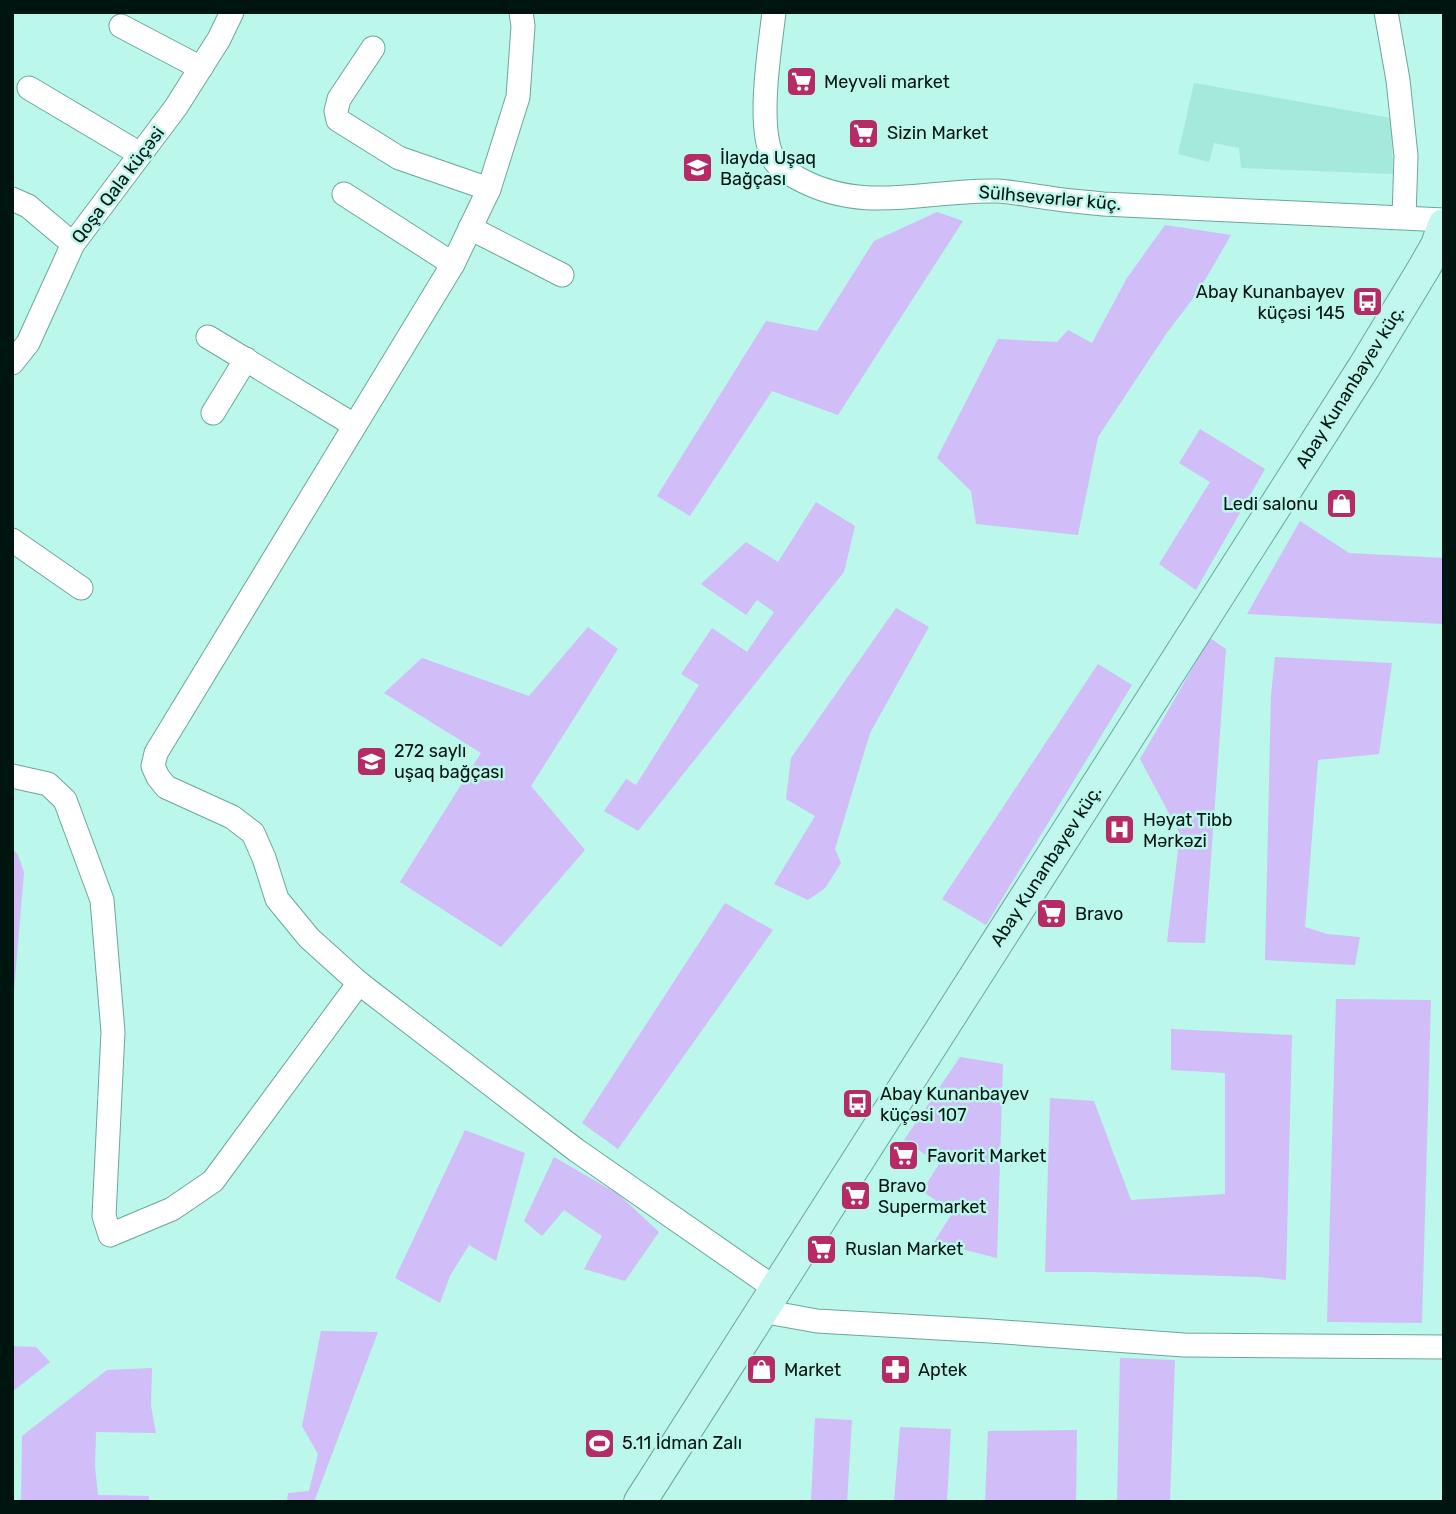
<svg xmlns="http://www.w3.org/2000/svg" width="1456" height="1514" font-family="Rubik,sans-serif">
<rect width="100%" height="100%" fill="#bbf7ea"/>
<path fill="#a5e9dc" d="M1194,83L1391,118L1393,174L1241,168L1239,148L1214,143L1209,162L1178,154Z"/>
<g fill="#d1bdf7">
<path d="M937,212L963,221L838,415L772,391L690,516L657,496L766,321L817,331L874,241Z"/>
<path d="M1165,225L1231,235L1198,292L1166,334L1098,437L1078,535L976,524L971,491L937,458L998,339L1057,342L1068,330L1092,343L1127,278Z"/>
<path d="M1200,429L1265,469L1196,590L1159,564L1210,482L1179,463Z"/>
<path d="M816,502L855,526L844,572L638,831L604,811L626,779L636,785L699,685L681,674L712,628L747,652L774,612L757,600L746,615L701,584L746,542L778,562Z"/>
<path d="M1300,521L1349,553L1444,558V624L1247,614Z"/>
<path d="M896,608L929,627L870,733L835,849L841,863L825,888L808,900L774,884L815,816L786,799L791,758Z"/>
<path d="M588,627L618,649L531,786L585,850L501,947L400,882L481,753L384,693L422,658L529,696Z"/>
<path d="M1210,638L1226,649L1205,943L1167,942L1180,834L1140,759Z"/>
<path d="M1275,657L1392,663L1379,754L1318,760L1305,927L1327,934L1360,937L1355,965L1265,960L1271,695Z"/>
<path d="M1098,664L1132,685L986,925L942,899Z"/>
<path d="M12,848L18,855L24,872L12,1015Z"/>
<path d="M725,903L773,930L618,1149L582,1123Z"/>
<path d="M1336,999L1431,1000L1422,1323L1327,1322Z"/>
<path d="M1171,1029L1292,1035L1286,1280L1259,1277L1090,1272H1045L1050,1098L1094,1101L1131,1200L1225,1194V1073L1171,1070Z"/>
<path d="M960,1057L1003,1064L997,1258L934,1242L953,1212L922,1191L939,1164L904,1140Z"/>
<path d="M465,1130L525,1153L496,1261L469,1245L450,1276L440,1303L395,1278Z"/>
<path d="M554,1157L618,1194L659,1232L625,1281L584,1269L602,1236L564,1210L542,1236L524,1221Z"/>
<path d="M321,1331L378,1332L314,1502H287L288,1493L309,1491L318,1454L302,1426Z"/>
<path d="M12,1346L36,1347L50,1362L12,1392Z"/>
<path d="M1120,1358L1175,1360L1170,1502H1117Z"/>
<path d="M152,1368L151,1406L156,1433L96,1432L95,1467L98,1495L149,1496V1502H21L22,1436L107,1370Z"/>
<path d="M815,1418L852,1420L847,1502H811Z"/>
<path d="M900,1427L951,1429L947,1502H894Z"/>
<path d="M1077,1430L1076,1502H985L988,1431Z"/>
</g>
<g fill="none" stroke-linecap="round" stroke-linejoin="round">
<defs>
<g id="street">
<path d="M521,12L523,26L518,97L489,189L453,264L156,753L153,766L158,777L166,787L232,817L253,833L264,858L277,899L309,938L359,983L576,1150L776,1289"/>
<path d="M774,12C770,48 756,129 774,160C780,169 790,174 799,179C866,215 927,189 997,191C1015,192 1033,196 1050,198C1067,201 1085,202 1103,204L1444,220"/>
<path d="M1386,12L1398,80L1406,156L1404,217"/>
<path d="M121,26L201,68"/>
<path d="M373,48L339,99L336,111L338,120L399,158L489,189"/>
<path d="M29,88L140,154"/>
<path d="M344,194L453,264"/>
<path d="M12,199L28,206L73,244"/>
<path d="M470,228L562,275"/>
<path d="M208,337L354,425"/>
<path d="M12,363L28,343L73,244L176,107L219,39L232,12"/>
<path d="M213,413L246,359"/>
<path d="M12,540L81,588"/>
<path d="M12,776L48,784L65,800L102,900L113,1032L104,1216L110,1235L172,1209L213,1181L359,983"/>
<path d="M762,1311L817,1321L990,1331L1184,1345L1444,1347"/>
</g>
<path id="secondary" d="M640,1502L1364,367L1424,268L1437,245L1444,225"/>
</defs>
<use href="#street" stroke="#6ca69b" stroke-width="25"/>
<use href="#secondary" stroke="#6ca69b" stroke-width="34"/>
<use href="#street" stroke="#fff" stroke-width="23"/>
<use href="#secondary" stroke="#c2f7ef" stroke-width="32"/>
</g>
<defs>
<symbol id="supermarket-square" viewBox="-11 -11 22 22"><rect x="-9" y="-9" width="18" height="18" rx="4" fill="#b62b65" stroke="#bbf7ea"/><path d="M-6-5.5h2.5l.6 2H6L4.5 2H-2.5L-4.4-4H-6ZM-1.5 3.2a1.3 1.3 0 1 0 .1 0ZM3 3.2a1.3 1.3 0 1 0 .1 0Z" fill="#fff"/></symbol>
<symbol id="school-square" viewBox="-11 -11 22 22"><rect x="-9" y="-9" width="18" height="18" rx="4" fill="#b62b65" stroke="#bbf7ea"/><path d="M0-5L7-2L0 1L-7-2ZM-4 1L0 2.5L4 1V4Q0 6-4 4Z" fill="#fff"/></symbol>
<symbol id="bus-square" viewBox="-11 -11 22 22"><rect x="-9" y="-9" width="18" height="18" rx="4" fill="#b62b65" stroke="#bbf7ea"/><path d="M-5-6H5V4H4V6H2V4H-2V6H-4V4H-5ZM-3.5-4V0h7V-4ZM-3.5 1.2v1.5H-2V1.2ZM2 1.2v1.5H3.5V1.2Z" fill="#fff"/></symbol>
<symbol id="shop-square" viewBox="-11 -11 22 22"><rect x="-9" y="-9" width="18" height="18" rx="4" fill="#b62b65" stroke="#bbf7ea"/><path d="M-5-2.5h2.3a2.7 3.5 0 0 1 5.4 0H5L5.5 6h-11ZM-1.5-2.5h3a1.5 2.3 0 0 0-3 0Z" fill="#fff"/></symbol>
<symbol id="hospital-square" viewBox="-11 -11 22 22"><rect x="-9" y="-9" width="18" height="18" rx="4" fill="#b62b65" stroke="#bbf7ea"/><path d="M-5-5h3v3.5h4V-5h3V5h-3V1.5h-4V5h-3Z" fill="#fff"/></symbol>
<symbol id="pharmacy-square" viewBox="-11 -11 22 22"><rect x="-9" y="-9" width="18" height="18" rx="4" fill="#b62b65" stroke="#bbf7ea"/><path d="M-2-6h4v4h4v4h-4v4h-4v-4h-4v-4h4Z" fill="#fff"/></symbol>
<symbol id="stadium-square" viewBox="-11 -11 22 22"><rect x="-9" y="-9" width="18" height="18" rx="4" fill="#b62b65" stroke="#bbf7ea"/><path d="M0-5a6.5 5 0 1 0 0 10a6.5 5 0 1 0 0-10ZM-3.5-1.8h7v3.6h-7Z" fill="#fff"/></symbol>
</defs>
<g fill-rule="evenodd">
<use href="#supermarket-square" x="784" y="64" width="35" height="35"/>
<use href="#supermarket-square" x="846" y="116" width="35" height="35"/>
<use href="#school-square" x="680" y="150" width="35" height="35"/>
<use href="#bus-square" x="1350" y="284" width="35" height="35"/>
<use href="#shop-square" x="1324" y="486" width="35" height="35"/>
<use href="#school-square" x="354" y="744" width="35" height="35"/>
<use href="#hospital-square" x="1102" y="812" width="35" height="35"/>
<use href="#supermarket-square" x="1034" y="896" width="35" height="35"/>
<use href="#bus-square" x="840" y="1086" width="35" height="35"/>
<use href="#supermarket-square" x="886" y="1138" width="35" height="35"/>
<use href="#supermarket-square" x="838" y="1178" width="35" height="35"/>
<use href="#supermarket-square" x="804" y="1232" width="35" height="35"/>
<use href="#shop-square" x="744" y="1352" width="35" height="35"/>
<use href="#pharmacy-square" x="878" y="1352" width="35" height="35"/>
<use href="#stadium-square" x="582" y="1426" width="35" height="35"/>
</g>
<g text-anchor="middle" stroke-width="5" stroke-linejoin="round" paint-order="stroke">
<g font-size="18" fill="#001410" stroke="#bbf7ea" text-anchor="start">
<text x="824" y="88">Meyvəli market</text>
<text x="887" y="139">Sizin Market</text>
<text x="720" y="164">İlayda Uşaq<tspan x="720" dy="21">Bağçası</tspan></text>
<text x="1345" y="298" text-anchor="end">Abay Kunanbayev<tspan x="1345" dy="21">küçəsi 145</tspan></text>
<text x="1318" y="510" text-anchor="end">Ledi salonu</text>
<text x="394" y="757">272 saylı<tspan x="394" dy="21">uşaq bağçası</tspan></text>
<text x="1143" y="826">Həyat Tibb<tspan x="1143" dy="21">Mərkəzi</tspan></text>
<text x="1075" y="920">Bravo</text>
<text x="880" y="1100">Abay Kunanbayev<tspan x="880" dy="21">küçəsi 107</tspan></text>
<text x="927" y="1162">Favorit Market</text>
<text x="878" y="1192">Bravo<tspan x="878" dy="21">Supermarket</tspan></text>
<text x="845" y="1255">Ruslan Market</text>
<text x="784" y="1376">Market</text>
<text x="918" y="1376">Aptek</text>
<text x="622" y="1449">5.11 İdman Zalı</text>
</g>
<g font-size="18" fill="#001410" stroke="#bbf7ea">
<text transform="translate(118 185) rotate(-53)" y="6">Qoşa Qala küçəsi</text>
<text transform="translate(1050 198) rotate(5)" y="6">Sülhsevərlər küç.</text>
<text transform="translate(1350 387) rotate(-58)" y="6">Abay Kunanbayev küç.</text>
<text transform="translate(1046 866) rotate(-57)" y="6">Abay Kunanbayev küç.</text>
</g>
</g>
<rect width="1456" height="1514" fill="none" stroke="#001410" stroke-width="28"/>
</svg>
